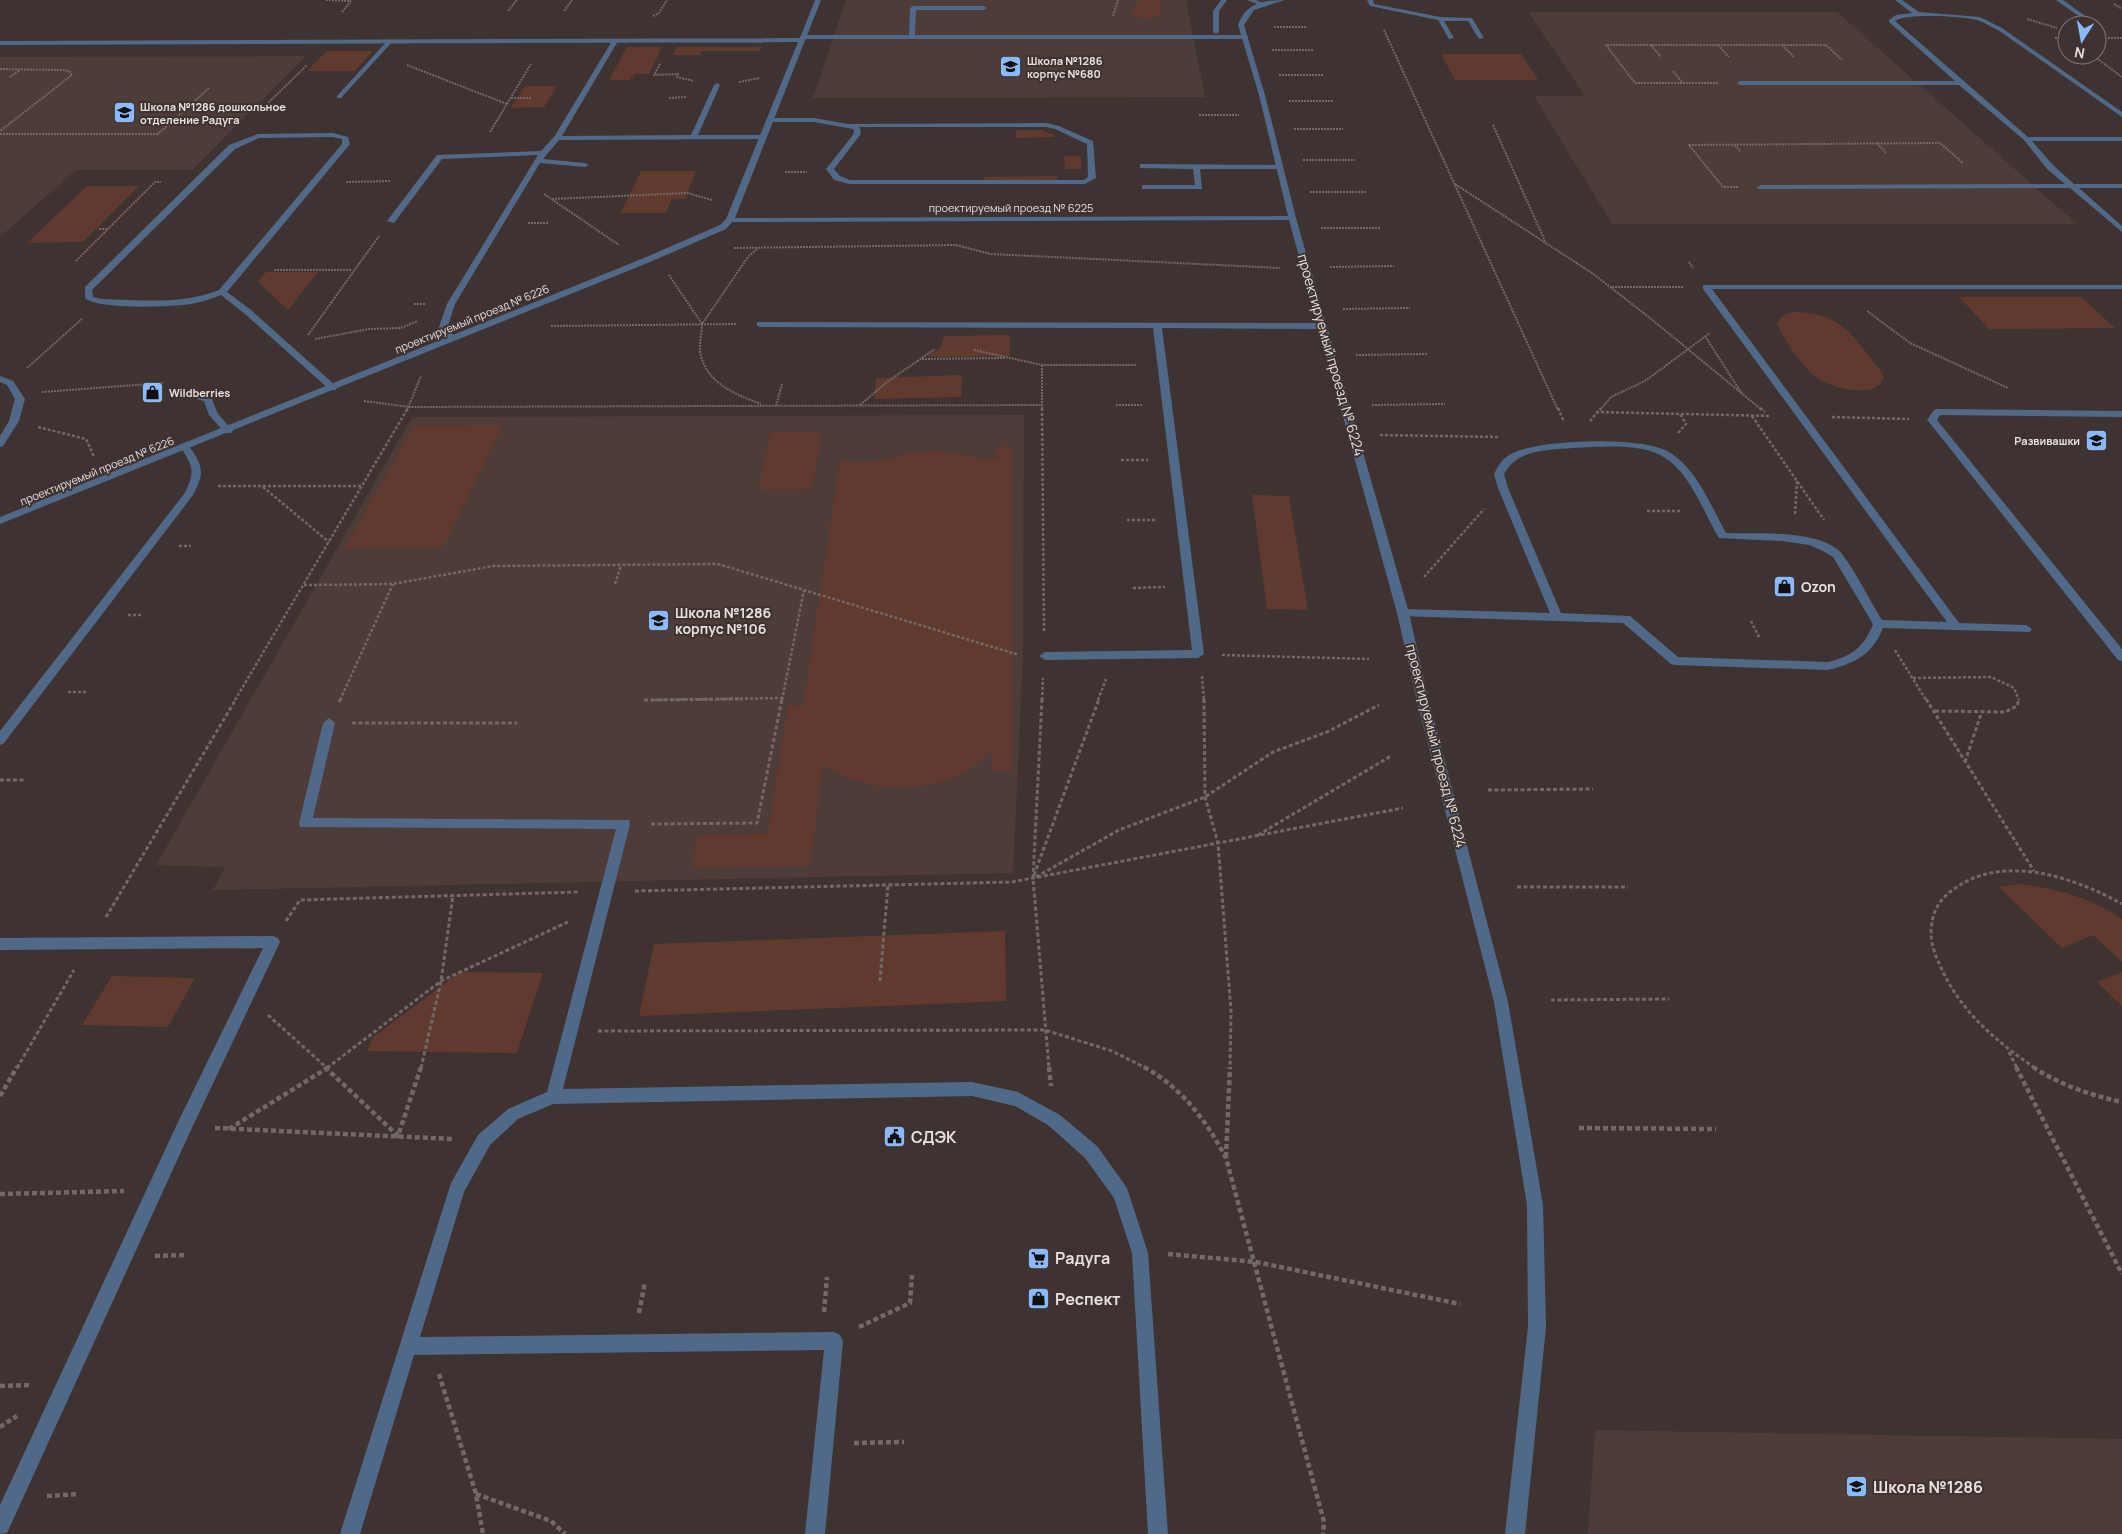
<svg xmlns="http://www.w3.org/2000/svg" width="2122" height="1534" font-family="Manrope,sans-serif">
<rect width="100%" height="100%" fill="#3e3330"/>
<g fill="#4d3c37">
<path d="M846,0H1186L1205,97L813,98Z"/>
<path d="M1528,12H1837L2077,224H1612L1534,96H1585Z"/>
<path d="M306,56L192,170H76L0,237V57Z"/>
<path d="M1024,415L1023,656L1013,873L213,890L225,867L156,865L412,417Z"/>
<path d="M1595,1430L2122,1439V1534H1588Z"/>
</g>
<g fill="#613a2f">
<path d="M1139,0H1159L1161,13C1153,21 1141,20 1132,14Z"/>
<path d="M627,47H662L649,74H634L630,80H609Z"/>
<path d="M677,47H761L760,51H702L700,55H673Z"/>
<path d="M327,51H373L355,71H307Z"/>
<path d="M1441,54H1521L1538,80H1455Z"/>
<path d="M525,86H557L544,107L511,108Z"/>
<path d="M1016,130H1042L1054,135V137L1016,138Z"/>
<path d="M1064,156H1081V169H1065Z"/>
<path d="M641,171H696L685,199H672L666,213H621Z"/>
<path d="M1057,176V180H984V177Z"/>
<path d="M87,186H139L83,242L27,243Z"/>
<path d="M266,272H318L288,310L258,282Z"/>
<path d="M1959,297H2081L2115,328L1989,329Z"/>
<path d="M1795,312C1841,312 1854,337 1880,370L1884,377C1877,401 1830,388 1816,377C1803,368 1783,338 1777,324C1781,315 1786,314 1795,312Z"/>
<path d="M1010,335V356L927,357L941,347L944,336Z"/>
<path d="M962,375L961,397L874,399L876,378Z"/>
<path d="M503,425L443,548L344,549L414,426Z"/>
<path d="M771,432H822L812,489L758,490Z"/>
<path d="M997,447H1013V770L992,771L993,749C953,796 872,799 823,764L810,866L692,868L698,835L768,834L788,706H803L840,461C852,461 867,463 879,461C895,458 910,451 928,451C952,451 973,459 997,459Z"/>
<path d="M1252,495L1289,496L1308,610L1267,609Z"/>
<path d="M2019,884C2056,888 2092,898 2122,919V962L2093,935L2062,948L1999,887Z"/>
<path d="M1005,931L1006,1001L639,1016L654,944Z"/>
<path d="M460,972L543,973L517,1053L367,1051L372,1038Z"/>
<path d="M2122,972V1006L2097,982Z"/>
<path d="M112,976L195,978L168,1027L82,1025Z"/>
</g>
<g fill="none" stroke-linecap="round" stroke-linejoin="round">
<g stroke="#726866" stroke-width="2" stroke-dasharray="2 1" stroke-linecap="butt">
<path d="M326,0L351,1"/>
<path d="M2114,4L2122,9"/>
<path d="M508,11L517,0"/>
<path d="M564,11L572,0"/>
<path d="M342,12L351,1"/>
<path d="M653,16L659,13L667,0"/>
<path d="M1113,16L1118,0"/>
<path d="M2027,19L2057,28"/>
<path d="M1274,27H1306"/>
<path d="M1384,30L1558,410"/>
<path d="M2055,38H2067"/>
<path d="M2108,38H2122"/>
<path d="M1651,45L1661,57"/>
<path d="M1718,45L1729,57"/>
<path d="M1782,45L1794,57"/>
<path d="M1272,50H1314"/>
<path d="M2082,57H2095L2122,77"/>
<path d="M660,64L654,75L678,74L677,77L694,81"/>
<path d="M407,65L507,104"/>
<path d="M0,69L61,70L69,71L72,75L0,131"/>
<path d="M1673,71L1682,82"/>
<path d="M1279,75H1323"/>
<path d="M10,77L20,70"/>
<path d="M739,82L760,78"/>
<path d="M1718,83H1635L1606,45H1826L1842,60"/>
<path d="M511,98H532"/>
<path d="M669,98L686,97"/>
<path d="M1289,101H1333"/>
<path d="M258,113L307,65"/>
<path d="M1199,115H1239"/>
<path d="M1493,125L1545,241"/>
<path d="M1294,129H1343"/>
<path d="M490,132L531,64"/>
<path d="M0,134H158L209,88"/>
<path d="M1877,143L1886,153"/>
<path d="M1735,145L1741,152"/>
<path d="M1303,160H1355"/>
<path d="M785,172H807"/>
<path d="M346,182L390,181"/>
<path d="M1455,184L1592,273L1650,318L1762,410"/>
<path d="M1738,187H1723L1689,145L1940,143L1963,163"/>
<path d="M1310,192H1367"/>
<path d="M544,194L619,245"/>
<path d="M552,199L687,193L712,200"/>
<path d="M528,223H548"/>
<path d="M1321,228H1380"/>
<path d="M99,229H108"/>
<path d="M734,248L956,245L991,254L1280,268"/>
<path d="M76,261L155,182H161"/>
<path d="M1689,262L1693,268"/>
<path d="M1330,267L1394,266"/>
<path d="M274,270H352"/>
<path d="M669,275L702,324L748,257L758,248"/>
<path d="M1612,287H1684"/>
<path d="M414,304H426"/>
<path d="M1343,309L1410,308"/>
<path d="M1867,311L1910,343L2008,388"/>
<path d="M702,324C702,334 698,346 701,356C708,384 737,395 761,404"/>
<path d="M551,326L737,324"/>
<path d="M308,335L379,236"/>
<path d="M1705,336L1742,394"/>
<path d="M315,339L369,329L401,328L418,321"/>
<path d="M974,350L1042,365H1136"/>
<path d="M1356,355L1427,354"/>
<path d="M922,359L1005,358"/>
<path d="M1042,365V410"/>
<path d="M27,368L82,319"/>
<path d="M42,392L163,383"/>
<path d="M364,401L409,407L1042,405"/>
<path d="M860,405L887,382L935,349"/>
<path d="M1116,405H1143"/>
<path d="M1372,405L1445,404"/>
<path d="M776,406L782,384"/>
<path d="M407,410L421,376"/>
<path d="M1600,410L1611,397L1645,381L1710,333"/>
</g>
<g stroke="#726866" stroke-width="2.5" stroke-dasharray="3 2" stroke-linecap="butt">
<path d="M1042,408L1044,632"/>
<path d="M1558,408L1564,422"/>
<path d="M1760,408L1765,412"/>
<path d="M1596,412L1771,416"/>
<path d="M1752,416L1824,520"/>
<path d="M1832,417L1909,419"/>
<path d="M1590,421L1601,408"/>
<path d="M38,427L86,439L94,457"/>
<path d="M1678,433L1686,424L1680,414"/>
<path d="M1380,435L1498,437"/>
<path d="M1121,460H1148"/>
<path d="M218,486H362"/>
<path d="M263,487L329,542"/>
<path d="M1647,511H1681"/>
<path d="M1795,514L1797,481"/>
<path d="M1127,520H1156"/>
<path d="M179,546H191"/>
<path d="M1424,577L1484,509"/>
<path d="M615,584L621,565"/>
<path d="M304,585L393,584L493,566L718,564L1019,655"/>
<path d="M1133,588L1165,587"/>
<path d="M128,615H142"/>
<path d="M1751,621L1760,639"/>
<path d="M1895,650L1926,700"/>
<path d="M1222,655L1369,659"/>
<path d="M1202,676L1204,700"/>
<path d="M1913,678L1991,677L2014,688L2019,700"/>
<path d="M68,692H87"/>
<path d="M235,700L408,408"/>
<path d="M340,700L393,584"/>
<path d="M655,700L782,698"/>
<path d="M782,700L804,590"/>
<path d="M1042,700L1043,678"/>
<path d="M1098,700L1106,679"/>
</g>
<g stroke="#726866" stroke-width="3" stroke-dasharray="4 2.5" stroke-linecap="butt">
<path d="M1042,699L1033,878L1049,1068"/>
<path d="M1204,699L1205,797L1218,843L1231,1011L1230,1068"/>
<path d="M1926,699L2034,871"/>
<path d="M644,700L742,699"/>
<path d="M339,702L341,699"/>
<path d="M1935,711L2005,712L2017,706L2019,699"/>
<path d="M352,723H517"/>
<path d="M1965,762L1982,711"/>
<path d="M0,780H25"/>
<path d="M1488,790L1593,789"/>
<path d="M651,824L757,823L782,699"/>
<path d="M1258,835L1391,756"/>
<path d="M1034,875L1099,699"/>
<path d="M1036,877L1119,830L1205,797L1273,752L1327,732L1379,705"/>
<path d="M1517,887H1628"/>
<path d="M635,891L1012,882L1403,808"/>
<path d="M106,917L236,699"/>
<path d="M286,921L300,900L578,892"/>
<path d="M880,981L888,885"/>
<path d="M1551,1000L1669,999"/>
<path d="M268,1015L327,1068"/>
<path d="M598,1031L1045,1030L1112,1051L1146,1068"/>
<path d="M2009,1052L2017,1068"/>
<path d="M17,1068L74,970"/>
<path d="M327,1068L441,981L570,921"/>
<path d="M421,1068L441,981L453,895"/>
<path d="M2035,1068C1994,1040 1958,1009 1939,963C1935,955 1931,943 1931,934C1931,914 1938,900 1954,889C2003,853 2074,877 2122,904"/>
</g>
<g stroke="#726866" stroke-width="4.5" stroke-dasharray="5 3" stroke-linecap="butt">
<path d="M325,1067L398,1136L421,1067"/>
<path d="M1049,1067L1051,1086"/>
<path d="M1144,1067C1182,1088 1206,1120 1226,1158L1324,1522L1323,1534"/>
<path d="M2016,1067L2122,1274"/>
<path d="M2033,1067C2060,1085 2090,1095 2122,1102"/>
<path d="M0,1096L17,1067"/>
<path d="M215,1128L453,1139"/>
<path d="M1579,1128L1716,1129"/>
<path d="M229,1129L329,1067"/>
<path d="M1226,1157L1230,1067"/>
<path d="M0,1194L124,1191"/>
<path d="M1168,1254L1256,1262L1460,1304"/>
<path d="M155,1256L184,1255"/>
<path d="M824,1312L827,1277"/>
<path d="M639,1313L645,1282"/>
<path d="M859,1327L910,1303L912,1275"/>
<path d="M439,1374L476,1494L483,1534"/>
<path d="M0,1386L32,1385"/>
<path d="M0,1427L17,1416"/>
<path d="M854,1443L904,1442"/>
<path d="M476,1494L551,1521L565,1534"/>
<path d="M47,1496L79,1494"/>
</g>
<g fill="#516989" fill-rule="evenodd">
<path d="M1221,0H1227L1219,11V32L1216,34L1213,32V11Z"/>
<path d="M1247,0H1256L1265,4L1262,6Z"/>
<path d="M1367,0H1373L1374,4L1440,17L1472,18L1484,38L1479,39L1468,21H1444L1454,38L1449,39L1438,20L1370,6Z"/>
<path d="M1895,0H1902L1919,12L1980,17L2002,28L2122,112V117L1998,30C1991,27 1984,22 1977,20C1962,16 1905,13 1895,21L2028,137H2122V141H2032L2053,165L2074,184H2122V188H2079L2122,226V232L2070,188L1758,189L1757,187L1761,185L2065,184L2047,169L2024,140L1959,85H1740L1737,83L1740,81H1955L1889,22V20L1896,15L1912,13Z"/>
<path d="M2056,0H2063L2095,23L2090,24Z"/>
<path d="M913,6H984L987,8L984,10H916L915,35H1245L1248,37L1245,39H803L800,37L803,35H909L910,8Z"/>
<path d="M615,39L618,41L562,136L691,135L714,85L717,83L720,85L698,135H763L767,137L763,139L559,140L543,159L585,163L589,165L585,167L540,163L455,304L447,329L457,338L450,340L438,330L447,304L538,155L442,159L394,223L387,221L437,155L541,151L554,137L612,41Z"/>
<path d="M388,40L393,41L341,98H337V96Z"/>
<path d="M814,118L848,124L1046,123L1059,126L1093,141L1096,178L1085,184H849L834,180L826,169L853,135L854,131L853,129L814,122H769L766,120L769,118ZM859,127H1046L1055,129L1087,144L1088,177L1084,180H850L840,176L834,169L860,135L861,131Z"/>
<path d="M333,133L348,137L350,144L227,292L251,310L336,386V390H330L245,314L221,295C211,299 202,302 191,304C171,307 99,310 85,298V287L229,145L258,134ZM333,137L342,139V144L219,290C181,305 142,300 102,299L93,297L92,290L235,149L259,138Z"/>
<path d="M1143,164L1279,165L1283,167L1279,169H1200L1202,189H1142V185H1195L1193,169L1140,168V164Z"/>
<path d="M1703,285H2122V289H1712L1959,623L2026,625L2032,629L2030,632L1883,628C1873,654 1854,664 1828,670L1675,665L1671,664L1623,623L1399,616L1397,613L1399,610L1403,609L1550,613L1498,488L1494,474C1498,466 1503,458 1511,454C1538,439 1643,436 1669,452C1697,469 1711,506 1726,533C1755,534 1822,529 1842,554C1857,574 1869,599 1882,620L1947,622L1703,289ZM1573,448C1598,447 1638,443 1660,455C1690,470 1703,512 1719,538L1782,541L1809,545L1821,550L1833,557L1873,624C1865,646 1851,657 1828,662L1678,657L1630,616L1561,613L1508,488L1504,474C1517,449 1548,450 1573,448Z"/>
<path d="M757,322L1322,323L1326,326L1322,329L1162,328L1204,654L1198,658L1045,660L1039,656L1045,652L1192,650L1153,328L760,327L757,326Z"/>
<path d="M0,376L13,381L25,399L19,421L3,446L0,447V436L9,421L15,399L7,385L0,382Z"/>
<path d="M183,390L199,392L211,397L218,414L233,431L231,433H225L209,415L204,401L180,395L178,393Z"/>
<path d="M1937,409L2122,411V417L1940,415L1937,420L2122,649V661L2118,660L1929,422L1927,420L1934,410Z"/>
<path d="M186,445L189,446C203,466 205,473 193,495L4,743L0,745V731L184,494C195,473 194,467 181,448Z"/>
<path d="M329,718L335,723L313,818L629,820L630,824L563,1089L972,1082L1018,1092L1060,1115L1097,1146L1127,1188L1148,1253L1168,1534H1148L1132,1253L1114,1198L1085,1158L1048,1125L1015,1106L972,1096L553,1104L518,1119L490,1145L464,1192L420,1337L834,1332L840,1335L843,1341L825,1534H805L824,1350L414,1355L360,1534H340L451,1183L478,1135L508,1109L547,1092L616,829L300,827L299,823L323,723Z"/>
<path d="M273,936L278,938L280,942L190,1132L7,1533L0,1534V1505L178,1122L263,948L0,950V938Z"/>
</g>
<path fill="#516989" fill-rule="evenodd" d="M815,0H821L735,218L1288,216L1259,95L1238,25C1246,3 1264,0 1285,0L1254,10L1244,25L1265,95L1296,218L1409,613L1428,697L1508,1002L1543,1205L1546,1327L1525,1534H1505L1528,1327L1527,1205L1494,1002L1416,697L1397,613L1289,220L732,222L726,229L650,262L0,524V517L644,258L720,225L726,219L798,42L0,45V41L800,38Z"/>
</g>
<defs>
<symbol id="school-square" viewBox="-11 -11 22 22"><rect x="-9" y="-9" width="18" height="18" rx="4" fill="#8abafc" stroke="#3e3330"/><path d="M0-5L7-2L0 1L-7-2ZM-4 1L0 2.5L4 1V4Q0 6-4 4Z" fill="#111"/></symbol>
<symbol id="shop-square" viewBox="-11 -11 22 22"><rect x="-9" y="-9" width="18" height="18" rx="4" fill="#8abafc" stroke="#3e3330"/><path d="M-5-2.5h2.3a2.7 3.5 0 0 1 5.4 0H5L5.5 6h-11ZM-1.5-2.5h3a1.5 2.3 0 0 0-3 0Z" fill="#111"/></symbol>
<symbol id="civic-square" viewBox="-11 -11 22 22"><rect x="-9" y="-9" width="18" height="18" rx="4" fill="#8abafc" stroke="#3e3330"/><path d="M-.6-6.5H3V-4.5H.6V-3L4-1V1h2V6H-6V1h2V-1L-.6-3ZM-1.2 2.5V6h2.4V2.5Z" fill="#111"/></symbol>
<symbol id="supermarket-square" viewBox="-11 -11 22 22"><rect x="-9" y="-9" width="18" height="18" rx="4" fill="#8abafc" stroke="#3e3330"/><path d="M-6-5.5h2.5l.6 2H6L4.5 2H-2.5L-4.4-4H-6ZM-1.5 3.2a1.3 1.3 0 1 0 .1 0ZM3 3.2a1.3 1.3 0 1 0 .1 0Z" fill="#111"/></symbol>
</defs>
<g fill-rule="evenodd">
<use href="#school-square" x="998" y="54" width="25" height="25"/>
<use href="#school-square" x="112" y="100" width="25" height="25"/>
<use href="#shop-square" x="140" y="380" width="25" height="25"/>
<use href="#school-square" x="2084" y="428" width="25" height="25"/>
<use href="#shop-square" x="1772" y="574" width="25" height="25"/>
<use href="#school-square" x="646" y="608" width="25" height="25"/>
<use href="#civic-square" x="882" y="1124" width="25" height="25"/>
<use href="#supermarket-square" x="1026" y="1246" width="25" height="25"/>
<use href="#shop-square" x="1026" y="1286" width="25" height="25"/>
<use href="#school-square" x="1844" y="1474" width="25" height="25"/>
</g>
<g text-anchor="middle" stroke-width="4" stroke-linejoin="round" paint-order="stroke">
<g font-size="11" font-weight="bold" fill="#e7e0de" stroke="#3e3330" text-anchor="start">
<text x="1027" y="65">Школа №1286<tspan x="1027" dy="13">корпус №680</tspan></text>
<text x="140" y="111">Школа №1286 дошкольное<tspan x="140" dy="13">отделение Радуга</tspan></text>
<text x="169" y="397">Wildberries</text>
<text x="2080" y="445" text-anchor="end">Развивашки</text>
</g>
<g font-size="11" fill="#e7e0de" stroke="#3e3330">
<text x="1011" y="212">проектируемый проезд № 6225</text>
<text transform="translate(472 319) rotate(-22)" y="4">проектируемый проезд № 6226</text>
<text transform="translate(97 471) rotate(-22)" y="4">проектируемый проезд № 6226</text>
</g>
<g font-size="14" fill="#e7e0de" stroke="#3e3330">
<text transform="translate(1331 355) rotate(74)" y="5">проектируемый проезд № 6224</text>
<text transform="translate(1436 746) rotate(76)" y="5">проектируемый проезд № 6224</text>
</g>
<g font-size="14" font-weight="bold" fill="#e7e0de" stroke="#3e3330" text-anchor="start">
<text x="1801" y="592">Ozon</text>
<text x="675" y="618">Школа №1286<tspan x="675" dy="16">корпус №106</tspan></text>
</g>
<g font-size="16" font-weight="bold" fill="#e7e0de" stroke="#3e3330" text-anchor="start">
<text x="911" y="1143">СДЭК</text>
<text x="1055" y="1264">Радуга</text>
<text x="1055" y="1305">Респект</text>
<text x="1873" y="1493">Школа №1286</text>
</g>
</g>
<g transform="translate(2082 40) rotate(191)"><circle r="24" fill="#3e3330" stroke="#827876"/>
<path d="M0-4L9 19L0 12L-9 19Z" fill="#8abafc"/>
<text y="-8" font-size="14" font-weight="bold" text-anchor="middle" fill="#e7e0de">N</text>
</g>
</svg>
